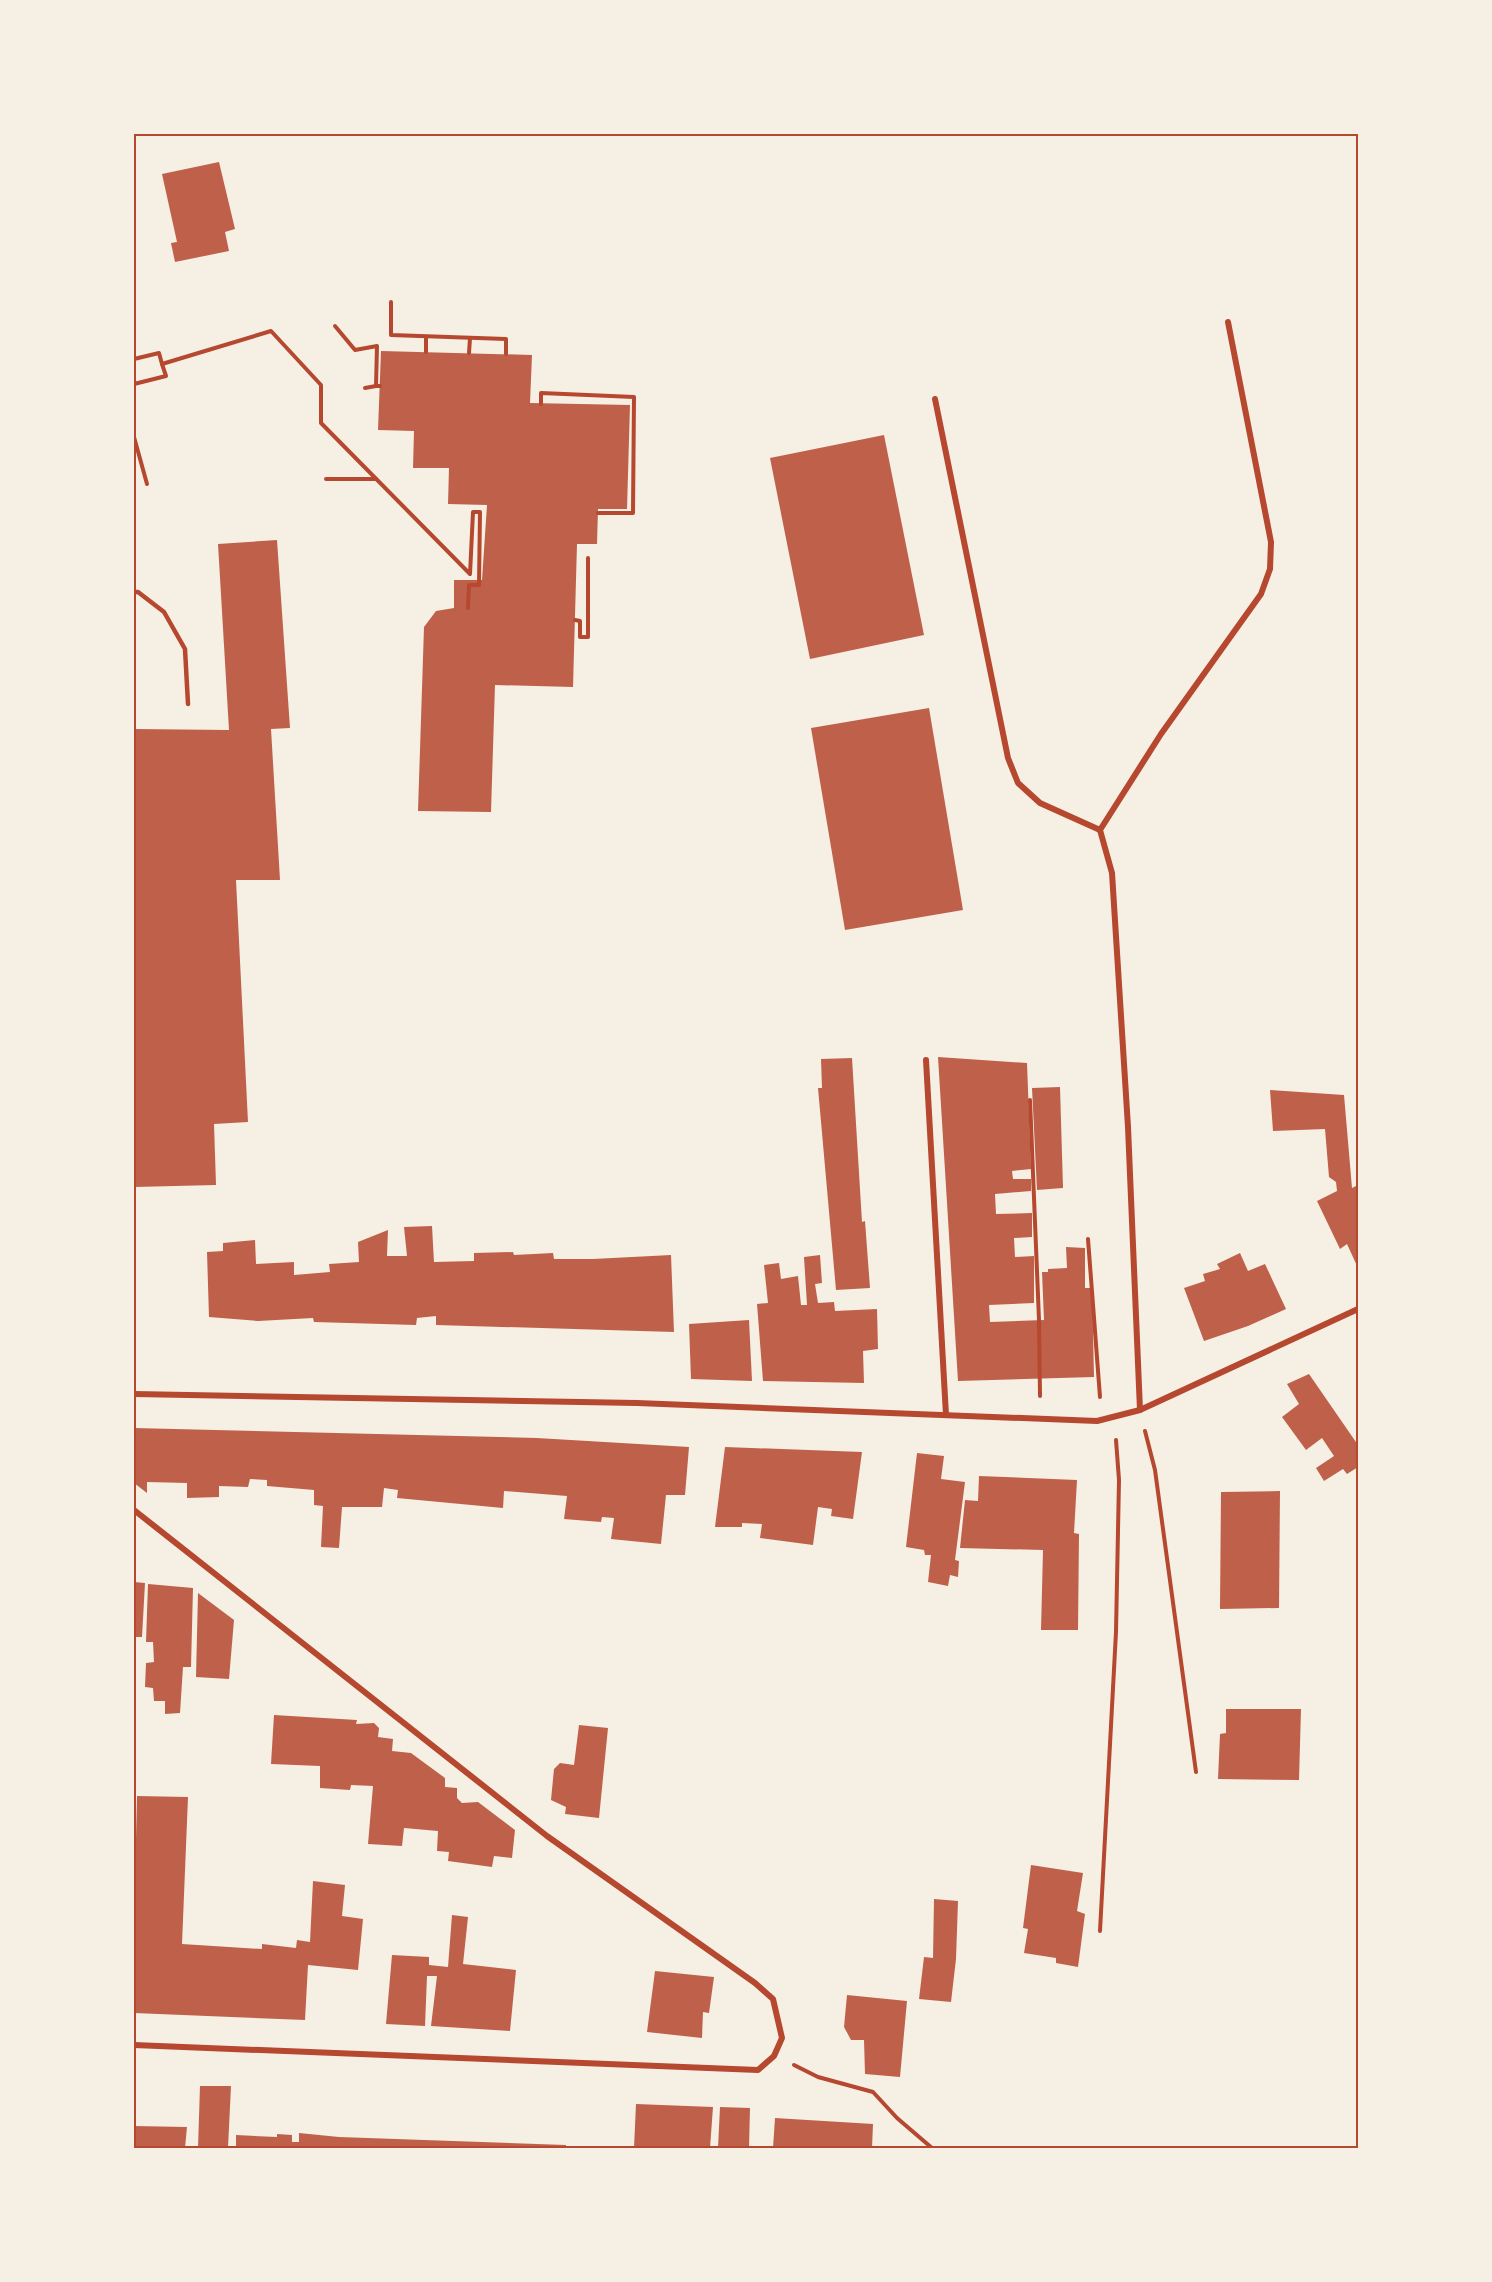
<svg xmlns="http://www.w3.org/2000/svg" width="1492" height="2282" font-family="'Roboto Serif',serif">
<rect width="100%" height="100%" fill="#f6efe4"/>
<g fill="#bf614a">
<path d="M219,162L235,229L225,232L229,251L175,262L171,243L177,242L162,174Z"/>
<path d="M381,351L532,355L530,403L630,405L627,509H598L597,544H577L573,687L495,685L491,812L418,811L424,627L436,611L454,608V580H482L487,505L448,504L449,468H413L414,431L378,430Z"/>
<path d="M884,435L924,635L810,659L770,458Z"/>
<path d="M277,540L290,728L271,729L280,880H236L248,1122L214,1124L216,1185L134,1187V729L229,730L218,544Z"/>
<path d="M929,708L963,910L845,930L811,728Z"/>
<path d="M938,1057L1027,1063L1031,1169L1012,1171L1013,1179H1031V1191L995,1194L996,1214L1032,1213V1237L1014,1238L1015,1257L1034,1256V1303L989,1305L990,1322L1044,1320L1042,1272H1048V1269L1067,1268L1066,1247L1085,1248V1288H1092L1094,1377L958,1381Z"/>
<path d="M852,1058L862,1222L865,1221L870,1288L836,1290L818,1088H822L821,1059Z"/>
<path d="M1060,1087L1063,1188L1037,1190L1032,1088Z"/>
<path d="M1270,1090L1344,1095L1352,1188L1358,1185V1268L1347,1244L1340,1249L1317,1201L1337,1191L1336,1182L1329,1177L1325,1129L1273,1131Z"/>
<path d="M432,1226L434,1262L474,1261V1253L513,1252L514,1255L553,1253L554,1259H593L671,1255L674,1332L436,1325V1316L417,1318L416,1325L314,1322L313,1318L258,1321L209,1317L207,1252L223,1251V1243L255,1240L256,1264L294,1262V1275L330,1272L329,1264L359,1262L358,1242L388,1230L387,1256H407L404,1227Z"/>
<path d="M1240,1253L1248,1271L1265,1264L1286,1309L1248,1326L1204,1341L1184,1288L1205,1281L1203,1274L1220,1269L1217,1264Z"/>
<path d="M820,1255L822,1283L815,1284L818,1303L834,1302L835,1311L877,1309L878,1349L863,1351L864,1383L763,1381L757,1304L768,1303L764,1265L779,1263L781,1279L798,1276L801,1305H807L804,1257Z"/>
<path d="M749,1320L752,1381L691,1379L689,1324Z"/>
<path d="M1309,1374L1358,1445V1467L1347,1474L1343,1469L1324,1481L1316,1468L1334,1456L1322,1438L1306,1450L1282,1417L1299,1404L1287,1384Z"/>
<path d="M134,1428L537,1438L689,1447L685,1495H666L661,1544L611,1539L614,1518L602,1517L601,1522L564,1519L567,1496L504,1491L503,1508L397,1498L398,1490L384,1488L382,1507H342L339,1548L321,1547L323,1506L314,1505V1490L267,1486V1480L250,1479L248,1487L219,1486V1497L187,1498V1483L147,1482V1493L134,1483Z"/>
<path d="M725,1447L862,1452L853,1519L831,1516L832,1509L818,1507L813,1545L760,1538L762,1524L742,1523V1527H715Z"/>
<path d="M917,1453L944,1456L941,1479L965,1482L955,1560L959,1561L958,1577L950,1575L948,1586L928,1582L931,1555H925L924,1550L906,1547Z"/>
<path d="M979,1476L1077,1480L1074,1533L1079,1534L1078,1630H1041L1043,1550L960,1548L965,1500L978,1501Z"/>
<path d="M1280,1491L1279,1608L1220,1609L1221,1492Z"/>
<path d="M134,1582L145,1583L142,1637H134Z"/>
<path d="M148,1584L193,1588L191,1667H183L180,1713L165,1714V1701H154L153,1688L145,1687L146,1663L154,1662L153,1642H146Z"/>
<path d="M198,1593L234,1620L229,1679L196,1677Z"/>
<path d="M1226,1709H1301L1299,1780L1218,1779L1220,1734L1226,1733Z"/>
<path d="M274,1715L357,1720L356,1724L374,1723L379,1728L378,1737L393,1739L392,1751L411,1753L445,1778V1787L457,1788V1798L462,1803L478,1802L515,1830L512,1858L494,1856L492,1867L448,1861L449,1852L437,1851L438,1831L404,1828L402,1846L368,1844L373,1786L351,1785L350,1790L320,1788V1766L271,1764Z"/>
<path d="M579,1725L608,1728L599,1818L565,1814L566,1807L551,1800L554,1769L560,1763L574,1765Z"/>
<path d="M137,1796L188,1797L182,1944L262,1949V1944L296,1948L297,1940L310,1942L313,1881L345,1885L342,1916L363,1919L358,1970L308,1965L305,2020L134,2013V1838H136Z"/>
<path d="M1031,1865L1083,1873L1077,1911L1085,1914L1078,1967L1056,1963V1958L1024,1953L1028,1929L1023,1928Z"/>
<path d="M934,1899L958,1901L956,1959L951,2002L919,1999L924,1957L933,1958Z"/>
<path d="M452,1915L468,1917L463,1964L516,1970L510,2031L431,2026L437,1976H427L425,2026L386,2024L392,1955L429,1957V1965L448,1967Z"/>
<path d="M655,1971L714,1977L709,2013L703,2012L702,2038L647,2032Z"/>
<path d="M847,1995L907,2001L900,2077L865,2074L864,2040H851L844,2027Z"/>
<path d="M200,2086H231L228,2148H198Z"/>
<path d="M636,2104L713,2107L710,2148H634Z"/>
<path d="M720,2107L750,2108L749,2148H718Z"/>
<path d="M775,2118L873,2124L872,2148H773Z"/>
<path d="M134,2126L187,2127L185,2148H134Z"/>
<path d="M299,2133L339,2137L566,2145V2148H236V2135L277,2137V2134L292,2135V2142H299Z"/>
</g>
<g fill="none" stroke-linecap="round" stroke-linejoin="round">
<g stroke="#b5482f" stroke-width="4">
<path d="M391,302V335L506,339V354"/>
<path d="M335,326L355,350L377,346L376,386H380"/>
<path d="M426,352V337"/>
<path d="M469,353L470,338"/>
<path d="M134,359L159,353L162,364"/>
<path d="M134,384L166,376L162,364L271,331L321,385V423L470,574L473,512H480L479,585H469L468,608"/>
<path d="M365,388L376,386"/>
<path d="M541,404V393L634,397L633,513H598"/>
<path d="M134,437L147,484"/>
<path d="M326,479H376"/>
<path d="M575,620L580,621V637H588V558"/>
<path d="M1030,1100L1039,1320L1040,1396"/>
<path d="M1088,1239L1100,1397"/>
<path d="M1145,1431L1155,1470L1196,1772"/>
<path d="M1100,1931L1116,1632L1119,1480L1116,1440"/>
<path d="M794,2065L818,2077L873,2092L897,2118L932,2148"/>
</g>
<path stroke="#b5482f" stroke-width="4.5" d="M134,592H138L164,612L185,649L188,704"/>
<g stroke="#b5482f" stroke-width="6">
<path d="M935,399L1008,758L1018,783L1040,803L1100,830"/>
<path d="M926,1060L946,1415"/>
<path d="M134,1394L637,1403L1097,1421L1140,1410L1358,1309"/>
<path d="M1140,1410L1128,1127L1112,873L1100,830L1161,734L1261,594L1270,569L1271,542L1228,322"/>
<path d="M134,1510L547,1836L755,1983L773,1999L782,2038L774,2056L758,2070L134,2045"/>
</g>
</g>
<rect width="1492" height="2282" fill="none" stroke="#f6efe4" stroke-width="270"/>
<rect x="135" y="135" width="1222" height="2012" fill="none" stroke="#b5482f" stroke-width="2"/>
</svg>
